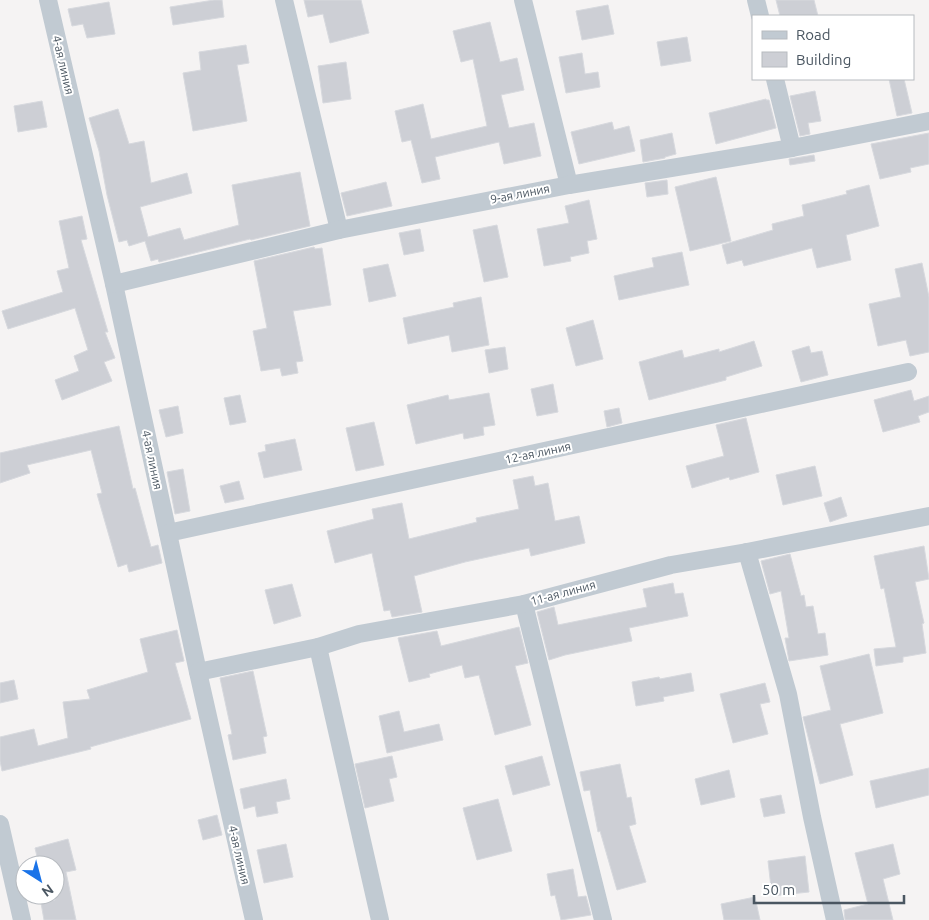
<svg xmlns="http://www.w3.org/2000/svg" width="929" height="920" font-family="Ubuntu,sans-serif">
<rect width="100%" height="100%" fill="#f5f3f3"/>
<g fill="#cdcfd5" stroke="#d7d9de">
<path d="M214,0H222L224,17L173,25L170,7Z"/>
<path d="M304,0H361L369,33L330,43L323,14L308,17Z"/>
<path d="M776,0H814L818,16H780Z"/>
<path d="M109,2L115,34L87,38L83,24L72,26L68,9Z"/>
<path d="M608,5L614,34L582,40L576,11Z"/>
<path d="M490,22L500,62L517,58L524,90L501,95L509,128L534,123L541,156L504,164L499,142L435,157L440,179L422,183L411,140L402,142L395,111L423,104L431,139L487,126L473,59L461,62L453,31Z"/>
<path d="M687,37L691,61L661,66L657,42Z"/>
<path d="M246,45L249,63L237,65L247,121L193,131L183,73L201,70L199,52Z"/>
<path d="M582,53L585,74L598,72L600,87L566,93L559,57Z"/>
<path d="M346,62L351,99L323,103L318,66Z"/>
<path d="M889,79H904L912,113L897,116Z"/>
<path d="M815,91L821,121L808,123L810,134L800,136L790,96Z"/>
<path d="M766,99V100H769L776,128L716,144L709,113Z"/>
<path d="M42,101L47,127L18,132L14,106Z"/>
<path d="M118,109L129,144L144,141L151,183L187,173L192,193L140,207L148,237L180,228L184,240L239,225L232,185L300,172L310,226L251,240L250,239L159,262L158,259L151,261L145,241L129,246L127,240L119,242L107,195L99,151L89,118Z"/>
<path d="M612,122L614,130L629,126L635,151L579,164L571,132Z"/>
<path d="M672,133L676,154L665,157V158L643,162L640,140Z"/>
<path d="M929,133V164L910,168L911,172L880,179L871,144Z"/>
<path d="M814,155L815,161L790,165L789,159Z"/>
<path d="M716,177L731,241L690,251L675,187Z"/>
<path d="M667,180L668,194L647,197L645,183Z"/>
<path d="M386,182L392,206L347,216L341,193Z"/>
<path d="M869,185L879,226L846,235L851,260L817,268L812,248L744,266L742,260L727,264L722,245L773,230L772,224L804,216L802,205L847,194L846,191Z"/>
<path d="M589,200L597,239L587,241L589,253L570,257L571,261L544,266L537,229L569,223L565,206Z"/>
<path d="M82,216L87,239L81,240L108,332H105L115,358L104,362L112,381L62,400L55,380L79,371L74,356L88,350L75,308L8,329L2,311L63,292L57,271L69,268L59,221Z"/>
<path d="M497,225L508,277L484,282L473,230Z"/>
<path d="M420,229L424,251L404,255L399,233Z"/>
<path d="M314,247L315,249L322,248L331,305L293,311L303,361L296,362L298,373L282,376L280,368L261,371L253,331L267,328L254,261Z"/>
<path d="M682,252L689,285L619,300L614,276L654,267L652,258Z"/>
<path d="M922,263L929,297V352L910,356L906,340L878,346L869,304L901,297L895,269Z"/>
<path d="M388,264L396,296L369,302L363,269Z"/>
<path d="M481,297L489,345L452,352L449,335L408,344L403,318L454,307L453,303Z"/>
<path d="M593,320L603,359L576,366L566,328Z"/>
<path d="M754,341L762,366L726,377V380L649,400L639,362L682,350L684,358L719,349V352Z"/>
<path d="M809,346L811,353L822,351L828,375L801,382L792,351Z"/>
<path d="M505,347L508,369L489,373L485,350Z"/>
<path d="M553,384L558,412L537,416L531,389Z"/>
<path d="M911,390L914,401L929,396V412L918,416L920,422L883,432L874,400Z"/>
<path d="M489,393L495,425L483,427L484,435L464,439L463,433L416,444L407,405L448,395L449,400Z"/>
<path d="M240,395L246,422L230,425L224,398Z"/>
<path d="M178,406L183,433L166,437L159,410Z"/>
<path d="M619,408L622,423L607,427L604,411Z"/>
<path d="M746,418L759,472L730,480L729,477L692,488L686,466L724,456L716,425Z"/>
<path d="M374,422L384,465L356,471L346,428Z"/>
<path d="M119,426L133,489L135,488L151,547L158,545L162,563L129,572L127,564L118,567L97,494L102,493L91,450L27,465L30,473L0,483V453Z"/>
<path d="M295,439L302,470L264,478L258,453L266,451L265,445Z"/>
<path d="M815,466L822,496L783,505L776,475Z"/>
<path d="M183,469L190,511L175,514L167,472Z"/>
<path d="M533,476L535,486L548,483L555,521L579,516L585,543L531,556L529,548L465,562L414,576L422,612L392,617L390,610L384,611L372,553L335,563L327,531L374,519L372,509L402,503L409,539L477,522L476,518L519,509L513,480Z"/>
<path d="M239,481L244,499L225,503L220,486Z"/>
<path d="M841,497L847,516L830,522L824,503Z"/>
<path d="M924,546L929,579L915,582L924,623L922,624L926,653L903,657V662L876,666L874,649L896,647L884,588L881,589L874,556Z"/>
<path d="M790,554L801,596L804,595L806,607L813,606L818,634L825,633L828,655L789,661L785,638H789L781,591L770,594L761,561Z"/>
<path d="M673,583L675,594L683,593L688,616L629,628L632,641L565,655L549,660L537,612L554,607L558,625L647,607L643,589Z"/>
<path d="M292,584L301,616L274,624L265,590Z"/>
<path d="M519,627L528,663L515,666L531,725L495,735L479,675L465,678L462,665L429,674L430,677L409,682L398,638L437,631L441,646Z"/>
<path d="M177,630L184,661L175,663L191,719L90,747L91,749L2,771L0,761V737L34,729L38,746L68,738L63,702L90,699L87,690L148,672L140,639Z"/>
<path d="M869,654L883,713L840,724L853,775L820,784L803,717L831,710L820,666Z"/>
<path d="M253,671L267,736L263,737L266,753L233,760L228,735L232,734L220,678Z"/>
<path d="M691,673L694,691L663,697L664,701L636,706L632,682L659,677L660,679Z"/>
<path d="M14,680L18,699L0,703V683Z"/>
<path d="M765,683L770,702L760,704L768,734L733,743L720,694Z"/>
<path d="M399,711L404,732L439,724L443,740L387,753L379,716Z"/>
<path d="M392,756L397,777L389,779L394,801L365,808L355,764Z"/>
<path d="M542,756L550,785L513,795L505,766Z"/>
<path d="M620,764L627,798L631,797L636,824L629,826L646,882L617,890L600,831L598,832L590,790L584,791L580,772Z"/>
<path d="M929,768V795L876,808L870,781Z"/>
<path d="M729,770L735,797L701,805L695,779Z"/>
<path d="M286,779L290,799L276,802L278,813L257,817L255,806L244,809L240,789Z"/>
<path d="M781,795L785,813L764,817L760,799Z"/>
<path d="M498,799L512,851L477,860L463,808Z"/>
<path d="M217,815L222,835L203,840L198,820Z"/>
<path d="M68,839L76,870L66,872L76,920H44L41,903L55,900V865H39L35,848Z"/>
<path d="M286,844L293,877L264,883L257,850Z"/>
<path d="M893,844L900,874L883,879L893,920H845L844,910L868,904L855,853Z"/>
<path d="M805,856L809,892L772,896L768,861Z"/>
<path d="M573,869L578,897L586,896L591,915L561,920L555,895L551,896L547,874Z"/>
<path d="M755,897L760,920H724L721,904Z"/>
</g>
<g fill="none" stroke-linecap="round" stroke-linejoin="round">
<g stroke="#c1cad2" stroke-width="18">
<path d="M48,0L114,284L198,672L254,920"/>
<path d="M284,0L339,230"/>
<path d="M523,0L569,185"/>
<path d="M756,0L760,16"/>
<path d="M775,79L792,148"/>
<path d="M114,284L339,230L569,185L792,148L929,121"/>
<path d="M168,533L908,372"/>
<path d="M747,552L788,694L812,817L835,920"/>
<path d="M524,604L603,920"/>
<path d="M318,647L380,920"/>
<path d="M198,672L318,647L359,634L524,604L671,565L747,552L929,516"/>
<path d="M0,824L22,920"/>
</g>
</g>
<g text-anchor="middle" stroke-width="4" stroke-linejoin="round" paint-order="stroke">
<g font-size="12" fill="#4a5661" stroke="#fff">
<text transform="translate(63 65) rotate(77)" y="4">4-ая линия</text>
<text transform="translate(520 194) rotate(-11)" y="4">9-ая линия</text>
<text transform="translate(538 453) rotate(-12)" y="4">12-ая линия</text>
<text transform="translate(152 460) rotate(78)" y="4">4-ая линия</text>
<text transform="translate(563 593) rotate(-15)" y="4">11-ая линия</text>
<text transform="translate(239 855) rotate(77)" y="4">4-ая линия</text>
</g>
</g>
<rect x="752" y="15" width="162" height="65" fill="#ffffff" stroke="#b7bbc0"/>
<rect x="762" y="31" width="25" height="8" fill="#c1cad2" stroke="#b7bbc0"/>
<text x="796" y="40" font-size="15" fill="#4a5661">Road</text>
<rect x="762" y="52" width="25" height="15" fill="#cdcfd5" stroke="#b7bbc0"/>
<text x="796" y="65" font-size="15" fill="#4a5661">Building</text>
<g transform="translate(40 880) rotate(144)"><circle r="24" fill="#ffffff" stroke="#b7bbc0"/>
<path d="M0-4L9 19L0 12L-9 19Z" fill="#1a73e8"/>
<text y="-8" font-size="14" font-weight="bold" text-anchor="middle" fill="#4a5661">N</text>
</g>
<path d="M754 895v8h150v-8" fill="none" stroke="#4a5661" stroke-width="2.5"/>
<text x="762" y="895" font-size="15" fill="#4a5661" stroke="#ffffff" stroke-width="4" paint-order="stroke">50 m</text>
</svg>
